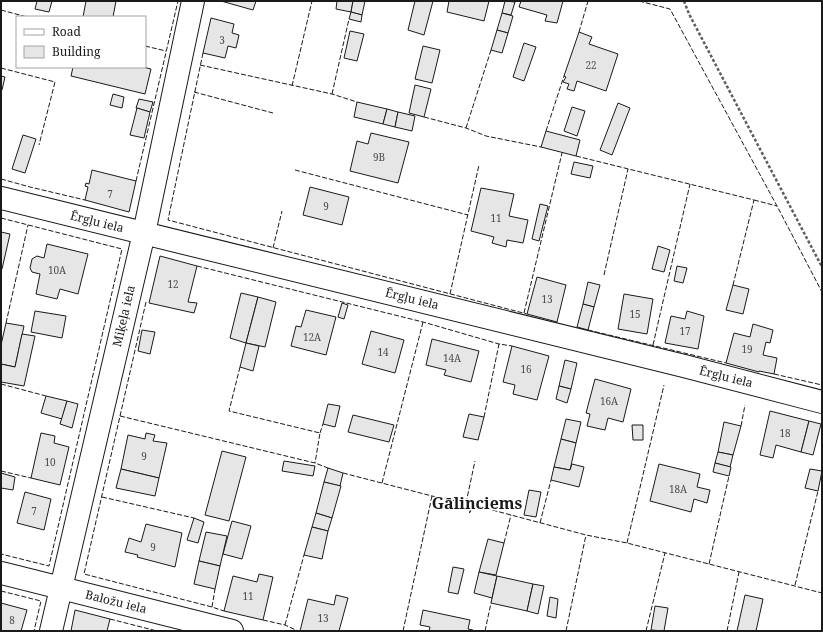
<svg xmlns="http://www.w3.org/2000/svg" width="823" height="632" font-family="'Noto Serif',serif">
<rect width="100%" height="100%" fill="#fff"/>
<g fill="#e6e6e6" stroke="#1a1a1a">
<path d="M37,1H52L49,12L35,9Z"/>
<path d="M86,1H116L113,17H83Z"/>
<path d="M221,1H256L253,10Z"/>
<path d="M337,1H353L351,12L336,9Z"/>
<path d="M353,1H365L362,15L351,12Z"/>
<path d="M415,1H433L424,35L408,30Z"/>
<path d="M449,1H489L484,21L447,12Z"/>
<path d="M505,1L515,2L511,15L502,13Z"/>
<path d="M521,1H563L557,23L545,21L547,15L519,7Z"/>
<path d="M351,12L362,15L361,22L349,19Z"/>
<path d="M502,13L513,16L508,33L497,30Z"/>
<path d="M211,18L234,24L232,33L239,35L236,48L228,46L225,58L203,53Z"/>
<path d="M497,30L508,33L502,53L491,50Z"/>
<path d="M350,31L364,34L357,61L344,58Z"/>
<path d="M579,32L592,37L589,44L618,54L606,91L577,81L574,91L567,89L569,84L563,82L566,77L564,76Z"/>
<path d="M524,43L536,47L524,81L513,77Z"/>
<path d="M423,46L440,50L432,83L415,79Z"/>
<path d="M73,67H143L151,69L145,94L71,76Z"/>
<path d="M1,76L5,77L2,90H1Z"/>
<path d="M415,85L431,89L424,117L409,113Z"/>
<path d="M113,94L124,97L122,108L110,105Z"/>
<path d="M139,99L153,102L150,112L136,108Z"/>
<path d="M357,102L387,109L383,124L354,117Z"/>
<path d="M618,103L630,108L612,155L600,150Z"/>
<path d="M572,107L585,111L577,136L564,131Z"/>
<path d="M137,108L150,112L144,138L130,135Z"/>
<path d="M387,109L398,112L395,127L383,124Z"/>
<path d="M398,112L415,116L412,131L395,127Z"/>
<path d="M546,131L580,140L576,156L541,147Z"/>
<path d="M371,133L409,142L398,183L350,171L357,141L368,144Z"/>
<path d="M23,135L36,139L25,173L12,169Z"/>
<path d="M574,162L593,166L590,178L571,174Z"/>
<path d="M92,170L136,181L129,212L85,200L88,187L85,186L86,183L89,184Z"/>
<path d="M310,187L349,197L342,225L303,215Z"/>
<path d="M481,188L514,194L509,216L528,220L523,243L507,240L506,247L492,243L494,237L471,231Z"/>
<path d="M540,204L548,206L539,241L532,239Z"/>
<path d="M1,232L10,234L2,269L1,268Z"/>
<path d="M47,244L88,254L78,294L60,289L57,299L36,294L40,274L32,272L30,268L32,259L37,256L44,258Z"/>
<path d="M658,246L670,250L664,272L652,269Z"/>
<path d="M160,256L197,266L188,302L197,303L194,313L149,303Z"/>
<path d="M677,266L687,268L683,283L674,281Z"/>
<path d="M537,277L566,285L557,322L527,314Z"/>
<path d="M588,282L600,285L594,307L583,304Z"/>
<path d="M733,285L749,289L743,314L726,310Z"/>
<path d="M241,293L258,297L246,343L230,338Z"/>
<path d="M624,294L653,299L647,334L618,329Z"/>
<path d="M258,297L276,302L265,347L246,343Z"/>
<path d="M342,303L348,305L344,319L338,317Z"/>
<path d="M583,304L594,307L588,330L577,327Z"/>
<path d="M306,310L336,317L326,355L291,346L296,326L301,327Z"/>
<path d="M35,311L66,316L62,338L31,332Z"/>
<path d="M687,311L704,316L698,349L665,343L671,316L685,319Z"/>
<path d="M6,323L24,326L15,367L1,364V345Z"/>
<path d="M753,324L773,330L770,343L766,342L763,355L777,358L774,374L759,371V372L726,363L734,333L750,337Z"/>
<path d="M142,330L155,332L150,354L138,351Z"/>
<path d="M371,331L404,340L395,373L362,364Z"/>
<path d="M22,334L35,336L24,386L1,382V364L15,367Z"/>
<path d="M432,339L479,351L471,382L444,375L446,370L426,365Z"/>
<path d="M246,343L259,346L253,371L240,367Z"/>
<path d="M512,346L549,356L537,400L513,394L515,385L503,382Z"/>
<path d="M565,360L577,363L571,389L559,386Z"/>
<path d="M595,379L631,389L623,422L608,418L605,430L587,426L590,414L586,413Z"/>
<path d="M559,386L571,389L567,403L556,399Z"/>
<path d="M46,396L67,401L62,419L41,413Z"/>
<path d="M67,401L78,404L72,428L60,424Z"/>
<path d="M328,404L340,406L335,427L323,424Z"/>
<path d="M770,411L809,421L801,452L776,445L773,458L760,455Z"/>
<path d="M469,414L484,417L478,440L463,437Z"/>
<path d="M353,415L394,425L389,442L348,432Z"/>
<path d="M566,419L581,422L576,443L561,439Z"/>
<path d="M809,421L821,424L813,455L801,452Z"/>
<path d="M724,422L741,426L733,455L718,452Z"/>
<path d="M632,425H643V440H633Z"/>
<path d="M41,433L55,436L54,443L69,447L60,485L31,478Z"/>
<path d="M146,433L155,435L153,441L167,443L159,478L121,469L128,435L145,439Z"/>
<path d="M561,439L576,443L570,470L554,467Z"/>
<path d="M222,451L246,457L229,521L205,515Z"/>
<path d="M718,452L733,455L730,467L715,463Z"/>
<path d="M284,461L315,466L313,476L282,471Z"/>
<path d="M715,463L731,467L729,476L713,472Z"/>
<path d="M572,464L584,467L579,487L551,480L554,467L570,470Z"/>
<path d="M659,464L700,474L697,487L710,490L707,503L694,499L691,512L650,501Z"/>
<path d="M328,468L343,473L340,486L324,482Z"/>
<path d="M121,469L159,478L155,496L116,488Z"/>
<path d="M810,469L822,471L818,491L805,488Z"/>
<path d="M1,473L15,477L13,490L1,488Z"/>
<path d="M324,482L341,486L332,518L316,513Z"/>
<path d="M529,490L541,492L536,517L524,515Z"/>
<path d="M25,492L51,499L44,530L17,523Z"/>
<path d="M316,513L332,518L328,531L312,527Z"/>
<path d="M194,518L204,522L198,543L187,540Z"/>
<path d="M232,521L251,526L242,559L223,554Z"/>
<path d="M146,524L182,533L175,567L137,557L138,555L125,552L129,538L141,542Z"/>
<path d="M312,527L328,531L322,559L304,555Z"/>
<path d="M206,532L227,536L220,566L199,561Z"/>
<path d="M488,539L504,543L496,575L479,572Z"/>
<path d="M199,561L220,566L215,589L194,584Z"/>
<path d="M453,567L464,569L458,594L448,592Z"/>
<path d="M479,572L497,576L492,598L474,593Z"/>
<path d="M259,574L273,577L263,620L224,611L233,576L257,582Z"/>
<path d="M497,576L533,584L527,611L491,603Z"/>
<path d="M533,584L544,586L538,614L527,611Z"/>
<path d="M336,595L348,598L339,631H300L308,599L334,605Z"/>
<path d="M745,595L763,599L756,631H737Z"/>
<path d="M550,597L558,599L556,618L547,616Z"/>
<path d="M1,603L27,610L21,631H1Z"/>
<path d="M655,606L668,608L664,631L651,630Z"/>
<path d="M75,610L110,619L107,631H71Z"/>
<path d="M423,610L470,620L468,629L473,630V631H429L430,627L420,625Z"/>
</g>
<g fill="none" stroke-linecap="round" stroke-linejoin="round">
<defs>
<g id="street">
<path d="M1,198L684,366L822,402"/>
<path d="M1,573L232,631"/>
<path d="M51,631L144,233L193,1"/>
</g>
</defs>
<use href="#street" stroke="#1a1a1a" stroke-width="24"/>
<path stroke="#5f5f5f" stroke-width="2.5" stroke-dasharray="3 2" stroke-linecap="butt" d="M684,1L689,14L822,267"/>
<use href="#street" stroke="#fff" stroke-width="22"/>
<g stroke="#1a1a1a" stroke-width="1" stroke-dasharray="5 2" stroke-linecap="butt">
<path d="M639,1L670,9L777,206L822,292"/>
<path d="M1,10L27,17"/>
<path d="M579,32L588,1"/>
<path d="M145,46L166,51"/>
<path d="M203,53L168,220L527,314"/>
<path d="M200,65L332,94L357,102"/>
<path d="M1,68L55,82L39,145"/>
<path d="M292,86L312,1"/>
<path d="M194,92L273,113"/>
<path d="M332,94L349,19"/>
<path d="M424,117L466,128L486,136L541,147"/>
<path d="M466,128L491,50"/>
<path d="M546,131L564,76"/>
<path d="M576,156L754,200L733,285"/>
<path d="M295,170L468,215"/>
<path d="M1,179L30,187L85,200"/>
<path d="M136,181L178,1"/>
<path d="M754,200L777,206"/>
<path d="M1,218L122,249L49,566L1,554"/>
<path d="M273,248L282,211"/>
<path d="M197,266L423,322L499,344L512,346"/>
<path d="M604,275L628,169"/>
<path d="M450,294L479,165"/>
<path d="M146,302L84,574L212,607L224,611"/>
<path d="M524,313L562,153"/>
<path d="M6,323L28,225"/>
<path d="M588,330L726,363"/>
<path d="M653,345L690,184"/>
<path d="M240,367L229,411L320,433L315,463"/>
<path d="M774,374L822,385"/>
<path d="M1,384L46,396"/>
<path d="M120,416L315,463L328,468"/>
<path d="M484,417L499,344"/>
<path d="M741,426L745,405"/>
<path d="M320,433L323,424"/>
<path d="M1,471L31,478"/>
<path d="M343,473L432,496L466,503L586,535L627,543L822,593"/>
<path d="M382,483L423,322"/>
<path d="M102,497L194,518"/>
<path d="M466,503L475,461"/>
<path d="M540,523L551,480"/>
<path d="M504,543L511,515"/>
<path d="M627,543L664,385"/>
<path d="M709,564L729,476"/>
<path d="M795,585L818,491"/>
<path d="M1,591L41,601L34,631"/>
<path d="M212,607L215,589"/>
<path d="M110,619L157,631"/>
<path d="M263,620L285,625L298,631"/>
<path d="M285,625L304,555"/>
<path d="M403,631L432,496"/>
<path d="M485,631L491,603"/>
<path d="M566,631L586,535"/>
<path d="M646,631L665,553"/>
<path d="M727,631L739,572"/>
</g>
</g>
<g text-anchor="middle" stroke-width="3" stroke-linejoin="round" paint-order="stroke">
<g font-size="10" fill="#4d4d4d">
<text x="222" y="44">3</text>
<text x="591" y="69">22</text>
<text x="379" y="161">9B</text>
<text x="110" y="198">7</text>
<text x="326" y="210">9</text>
<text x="496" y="222">11</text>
<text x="57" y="274">10A</text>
<text x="173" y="288">12</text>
<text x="547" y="303">13</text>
<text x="635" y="318">15</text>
<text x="685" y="335">17</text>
<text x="312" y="341">12A</text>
<text x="747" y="353">19</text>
<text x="383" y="356">14</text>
<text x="452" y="362">14A</text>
<text x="526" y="373">16</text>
<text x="609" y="405">16A</text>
<text x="785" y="437">18</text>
<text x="144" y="460">9</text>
<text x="50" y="466">10</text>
<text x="678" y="493">18A</text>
<text x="34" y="515">7</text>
<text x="153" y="551">9</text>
<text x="248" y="600">11</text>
<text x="323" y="622">13</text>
<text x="12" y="624">8</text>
</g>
<g font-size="12" fill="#1a1a1a" stroke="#fff">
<text transform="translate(97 222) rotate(14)" y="4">Ērgļu iela</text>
<text transform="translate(412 299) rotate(14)" y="4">Ērgļu iela</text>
<text transform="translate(124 316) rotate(-77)" y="4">Miķeļa iela</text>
<text transform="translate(726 377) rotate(14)" y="4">Ērgļu iela</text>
<text transform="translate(116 602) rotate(14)" y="4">Baložu iela</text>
</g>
<g font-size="16" font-weight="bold" fill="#1a1a1a" stroke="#fff">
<text x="477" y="509">Gāliņciems</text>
</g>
</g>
<rect width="823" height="632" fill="none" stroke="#1a1a1a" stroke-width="4"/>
<rect x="16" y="16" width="130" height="52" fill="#ffffff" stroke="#a3a3a3"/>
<rect x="24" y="29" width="20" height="6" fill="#ffffff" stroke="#a3a3a3"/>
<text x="52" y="36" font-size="12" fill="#1a1a1a">Road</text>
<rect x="24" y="46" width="20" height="12" fill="#e6e6e6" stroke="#a3a3a3"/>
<text x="52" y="56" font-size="12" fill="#1a1a1a">Building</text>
</svg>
